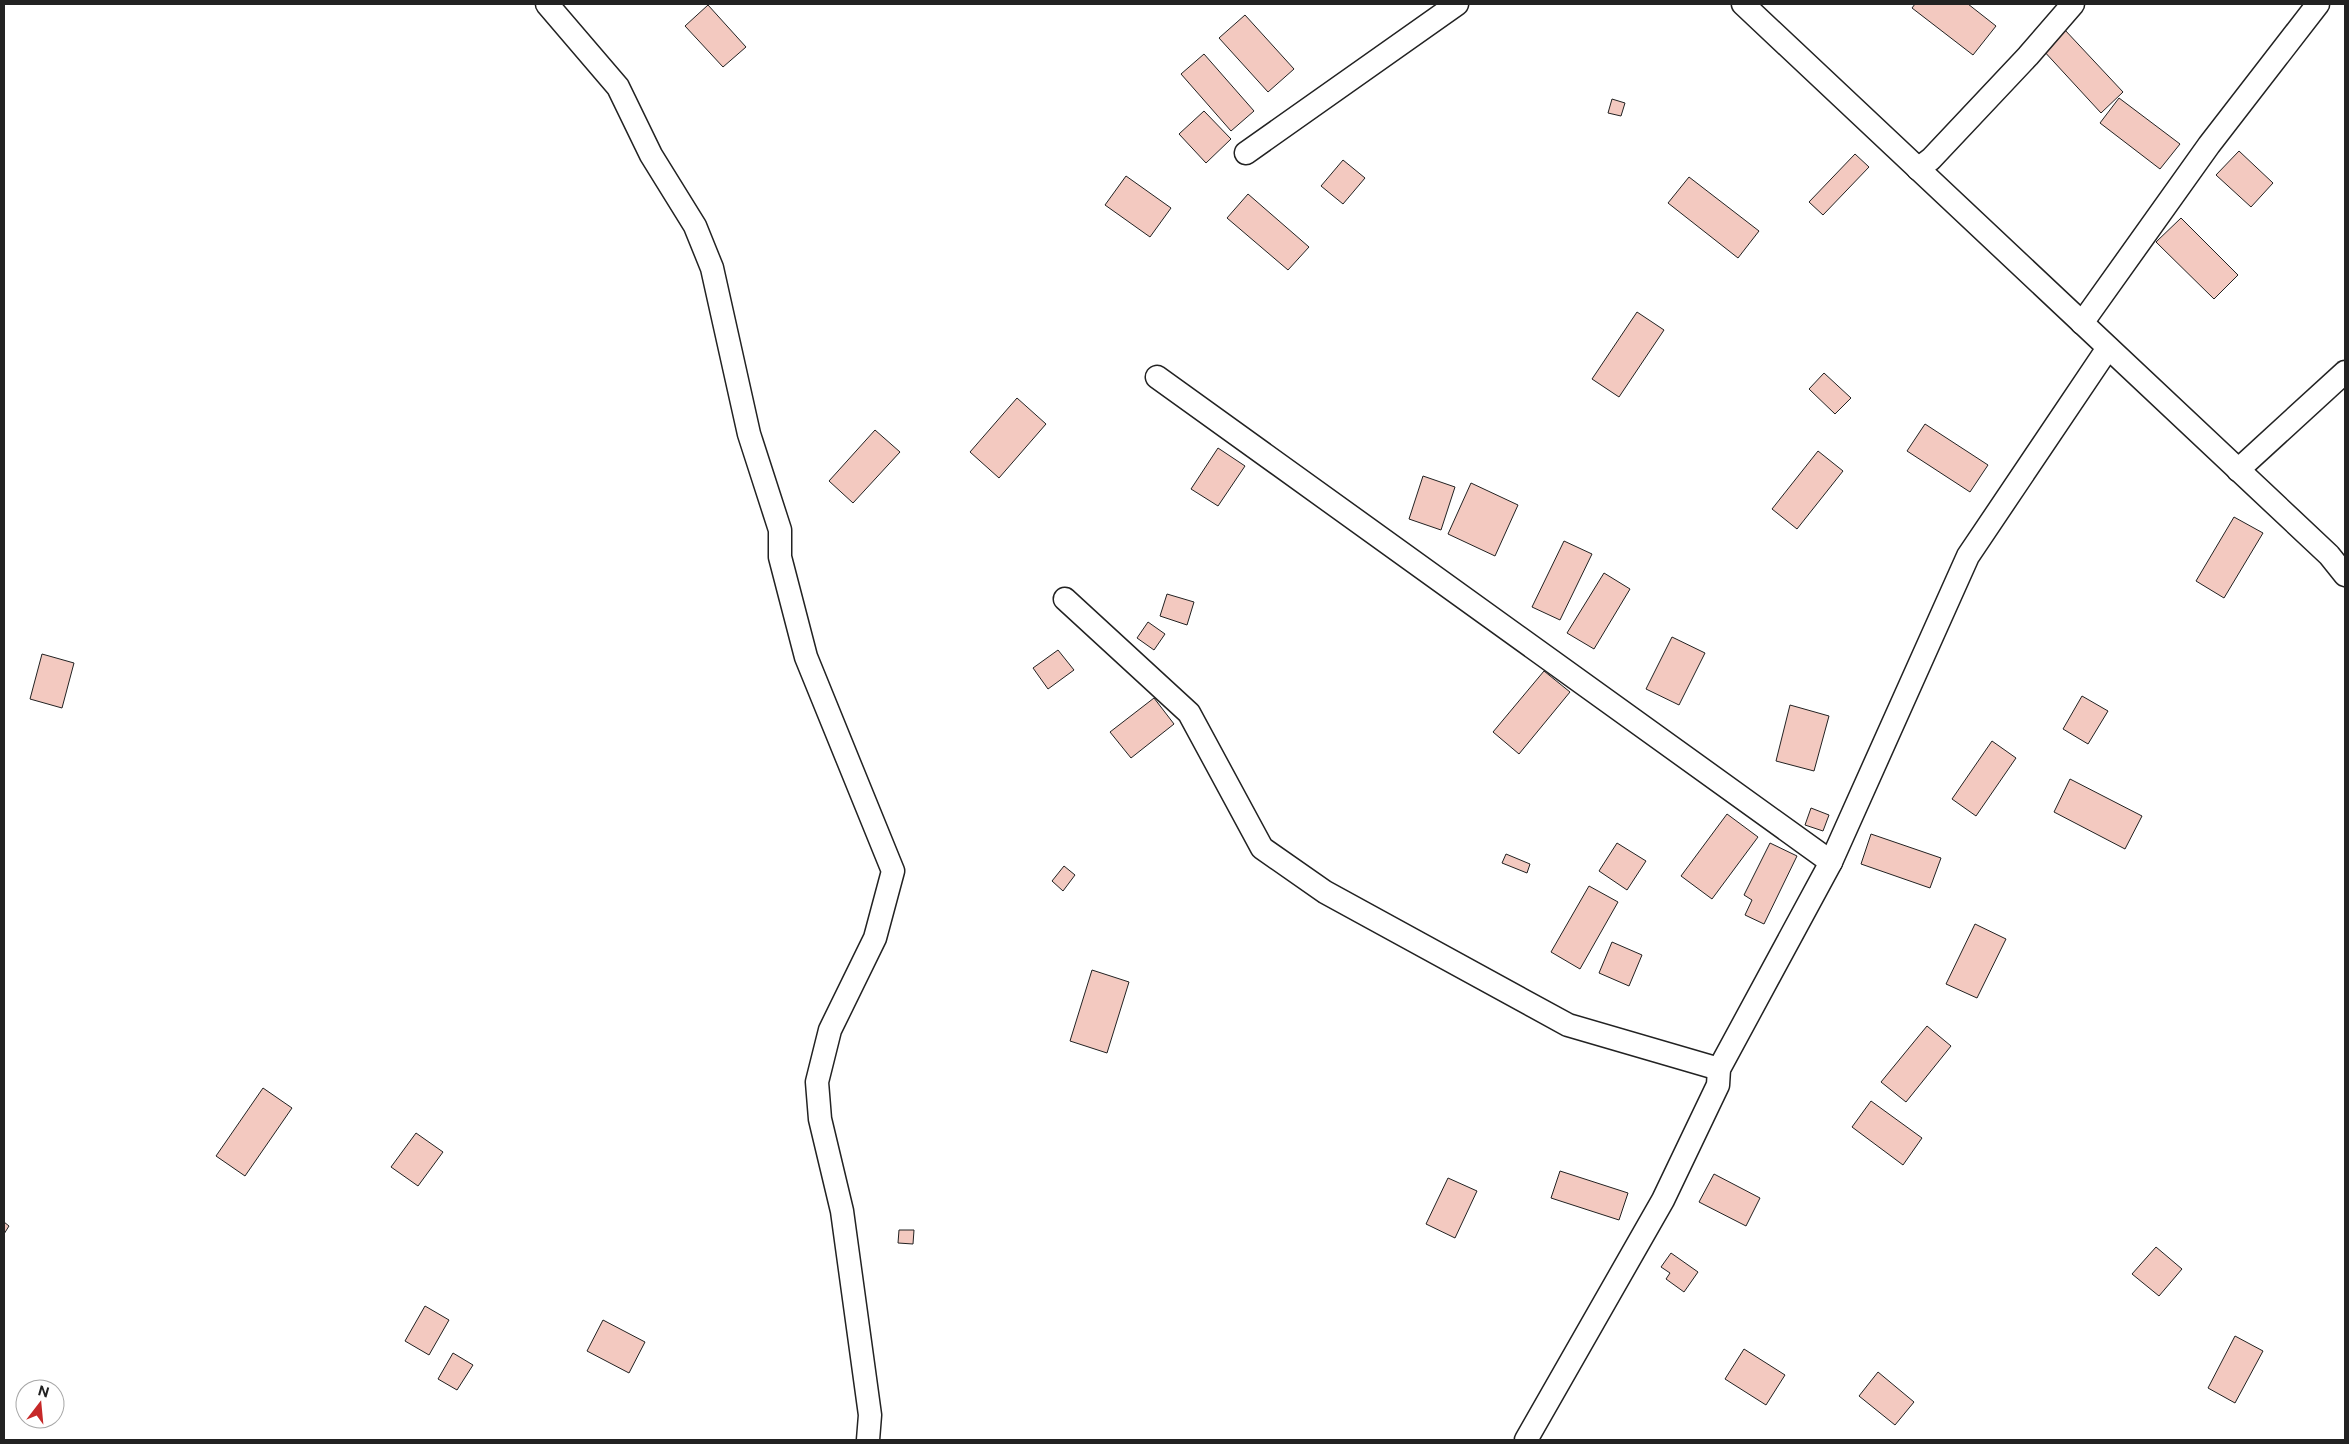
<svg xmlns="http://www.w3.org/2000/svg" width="2349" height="1444" font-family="'Public Sans',sans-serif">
<rect width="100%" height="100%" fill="#fff"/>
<g fill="#f3c9c0" stroke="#222">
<path d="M1915,4H1968L1996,26L1973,55L1912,8Z"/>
<path d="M708,5L746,47L723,67L685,26Z"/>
<path d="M1245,15L1294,69L1268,92L1219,38Z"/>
<path d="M2064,29L2123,92L2101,113L2042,49Z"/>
<path d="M1204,54L1254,111L1231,131L1181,74Z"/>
<path d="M2119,98L2180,144L2160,169L2100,123Z"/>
<path d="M1612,99L1625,103L1621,116L1608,113Z"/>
<path d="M1204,111L1231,139L1206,163L1179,134Z"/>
<path d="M2239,151L2273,183L2251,207L2216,175Z"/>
<path d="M1855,154L1869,167L1823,215L1809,202Z"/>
<path d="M1343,160L1365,178L1343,204L1321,186Z"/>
<path d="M1126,176L1171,208L1150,237L1105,205Z"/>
<path d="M1689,177L1759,231L1738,258L1668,203Z"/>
<path d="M1248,194L1309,247L1288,270L1227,218Z"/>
<path d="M2181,218L2238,275L2214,299L2156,242Z"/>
<path d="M1637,312L1664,330L1619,397L1592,379Z"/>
<path d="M1824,373L1851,398L1835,414L1809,389Z"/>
<path d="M1017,398L1046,424L999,478L970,452Z"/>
<path d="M1925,424L1988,465L1970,492L1907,451Z"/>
<path d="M875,430L900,452L853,503L829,481Z"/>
<path d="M1218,448L1245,466L1218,506L1191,489Z"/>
<path d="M1818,451L1843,471L1797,529L1772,509Z"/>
<path d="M1423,476L1455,487L1441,530L1409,519Z"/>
<path d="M1471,483L1518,505L1495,556L1448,534Z"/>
<path d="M2234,517L2263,533L2224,598L2196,581Z"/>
<path d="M1564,541L1592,554L1560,620L1532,607Z"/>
<path d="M1604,573L1630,589L1594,649L1567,633Z"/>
<path d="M1167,594L1194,602L1187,625L1160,616Z"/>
<path d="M1148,622L1165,634L1154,650L1137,638Z"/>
<path d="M1672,637L1705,653L1679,705L1646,689Z"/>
<path d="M1058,650L1074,670L1048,689L1033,668Z"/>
<path d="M42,654L74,663L62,708L30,699Z"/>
<path d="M1544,671L1570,692L1519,754L1493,732Z"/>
<path d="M2082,696L2108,711L2088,744L2063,729Z"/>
<path d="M1154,698L1174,724L1131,758L1110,732Z"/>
<path d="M1790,705L1829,716L1814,771L1776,761Z"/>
<path d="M1992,741L2016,758L1976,816L1952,799Z"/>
<path d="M2070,779L2142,816L2125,849L2054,812Z"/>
<path d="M1811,808L1829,815L1823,831L1805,825Z"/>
<path d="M1727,814L1758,837L1712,899L1681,876Z"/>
<path d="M1871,834L1941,858L1930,888L1861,864Z"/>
<path d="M1617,843L1646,861L1627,890L1599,871Z"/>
<path d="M1770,843L1797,856L1764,924L1745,915L1752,900L1744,895Z"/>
<path d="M1506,854L1530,864L1527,873L1502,863Z"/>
<path d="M1064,866L1075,875L1063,891L1052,881Z"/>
<path d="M1589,886L1618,902L1580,969L1551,952Z"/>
<path d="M1975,924L2006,939L1977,998L1946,984Z"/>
<path d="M1612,942L1642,955L1629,986L1599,973Z"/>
<path d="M1092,970L1129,982L1107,1053L1070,1041Z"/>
<path d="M1927,1026L1951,1046L1906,1102L1881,1082Z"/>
<path d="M263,1088L292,1108L245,1176L216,1156Z"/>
<path d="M1871,1101L1922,1138L1903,1165L1852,1127Z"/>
<path d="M416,1133L443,1152L418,1186L391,1167Z"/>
<path d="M1560,1171L1628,1193L1619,1220L1551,1198Z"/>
<path d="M1714,1174L1760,1198L1746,1226L1699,1202Z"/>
<path d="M1448,1178L1477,1191L1455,1238L1426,1224Z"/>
<path d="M4,1222L9,1226L4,1234Z"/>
<path d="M899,1230H914L913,1244L898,1243Z"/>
<path d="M2156,1247L2182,1269L2159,1296L2132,1274Z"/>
<path d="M1671,1253L1698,1272L1684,1292L1666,1279L1670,1273L1661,1267Z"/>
<path d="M425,1306L449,1320L429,1355L405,1341Z"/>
<path d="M603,1320L645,1342L629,1373L587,1351Z"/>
<path d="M2235,1336L2263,1351L2235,1403L2208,1388Z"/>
<path d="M1744,1349L1785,1375L1766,1405L1725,1379Z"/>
<path d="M453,1353L473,1365L457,1390L438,1379Z"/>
<path d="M1878,1372L1914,1402L1895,1425L1859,1396Z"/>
</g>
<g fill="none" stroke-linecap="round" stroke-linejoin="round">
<defs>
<g id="minor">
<path d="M547,4L618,87L651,155L695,226L712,268L749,434L780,530V557L806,657L893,871L875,938L830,1030L817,1082L820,1119L842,1211L870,1415L868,1440"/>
<path d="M1743,4L2329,555L2345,575"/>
<path d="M1246,153L1457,4"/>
<path d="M1918,169L1931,159L2028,56L2073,4"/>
<path d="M2082,323L2209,145L2318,4"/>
<path d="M1157,377L1831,862"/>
<path d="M2238,470L2345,372"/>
<path d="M1065,599L1189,713L1262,848L1325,892L1568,1025L1719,1069"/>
<path d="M1526,1440L1663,1200L1718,1085L1719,1069L1831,862L1968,556L2108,348"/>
</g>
</defs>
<use href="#minor" stroke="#222" stroke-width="25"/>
<use href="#minor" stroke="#fff" stroke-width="22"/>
</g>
<rect width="2349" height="1444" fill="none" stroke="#222222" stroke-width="10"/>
<g transform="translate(40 1404) rotate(16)"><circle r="24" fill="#ffffff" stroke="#a7a7a7"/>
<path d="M0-4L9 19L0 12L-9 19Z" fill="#c62828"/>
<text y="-8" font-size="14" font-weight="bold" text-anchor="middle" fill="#222222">N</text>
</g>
</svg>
